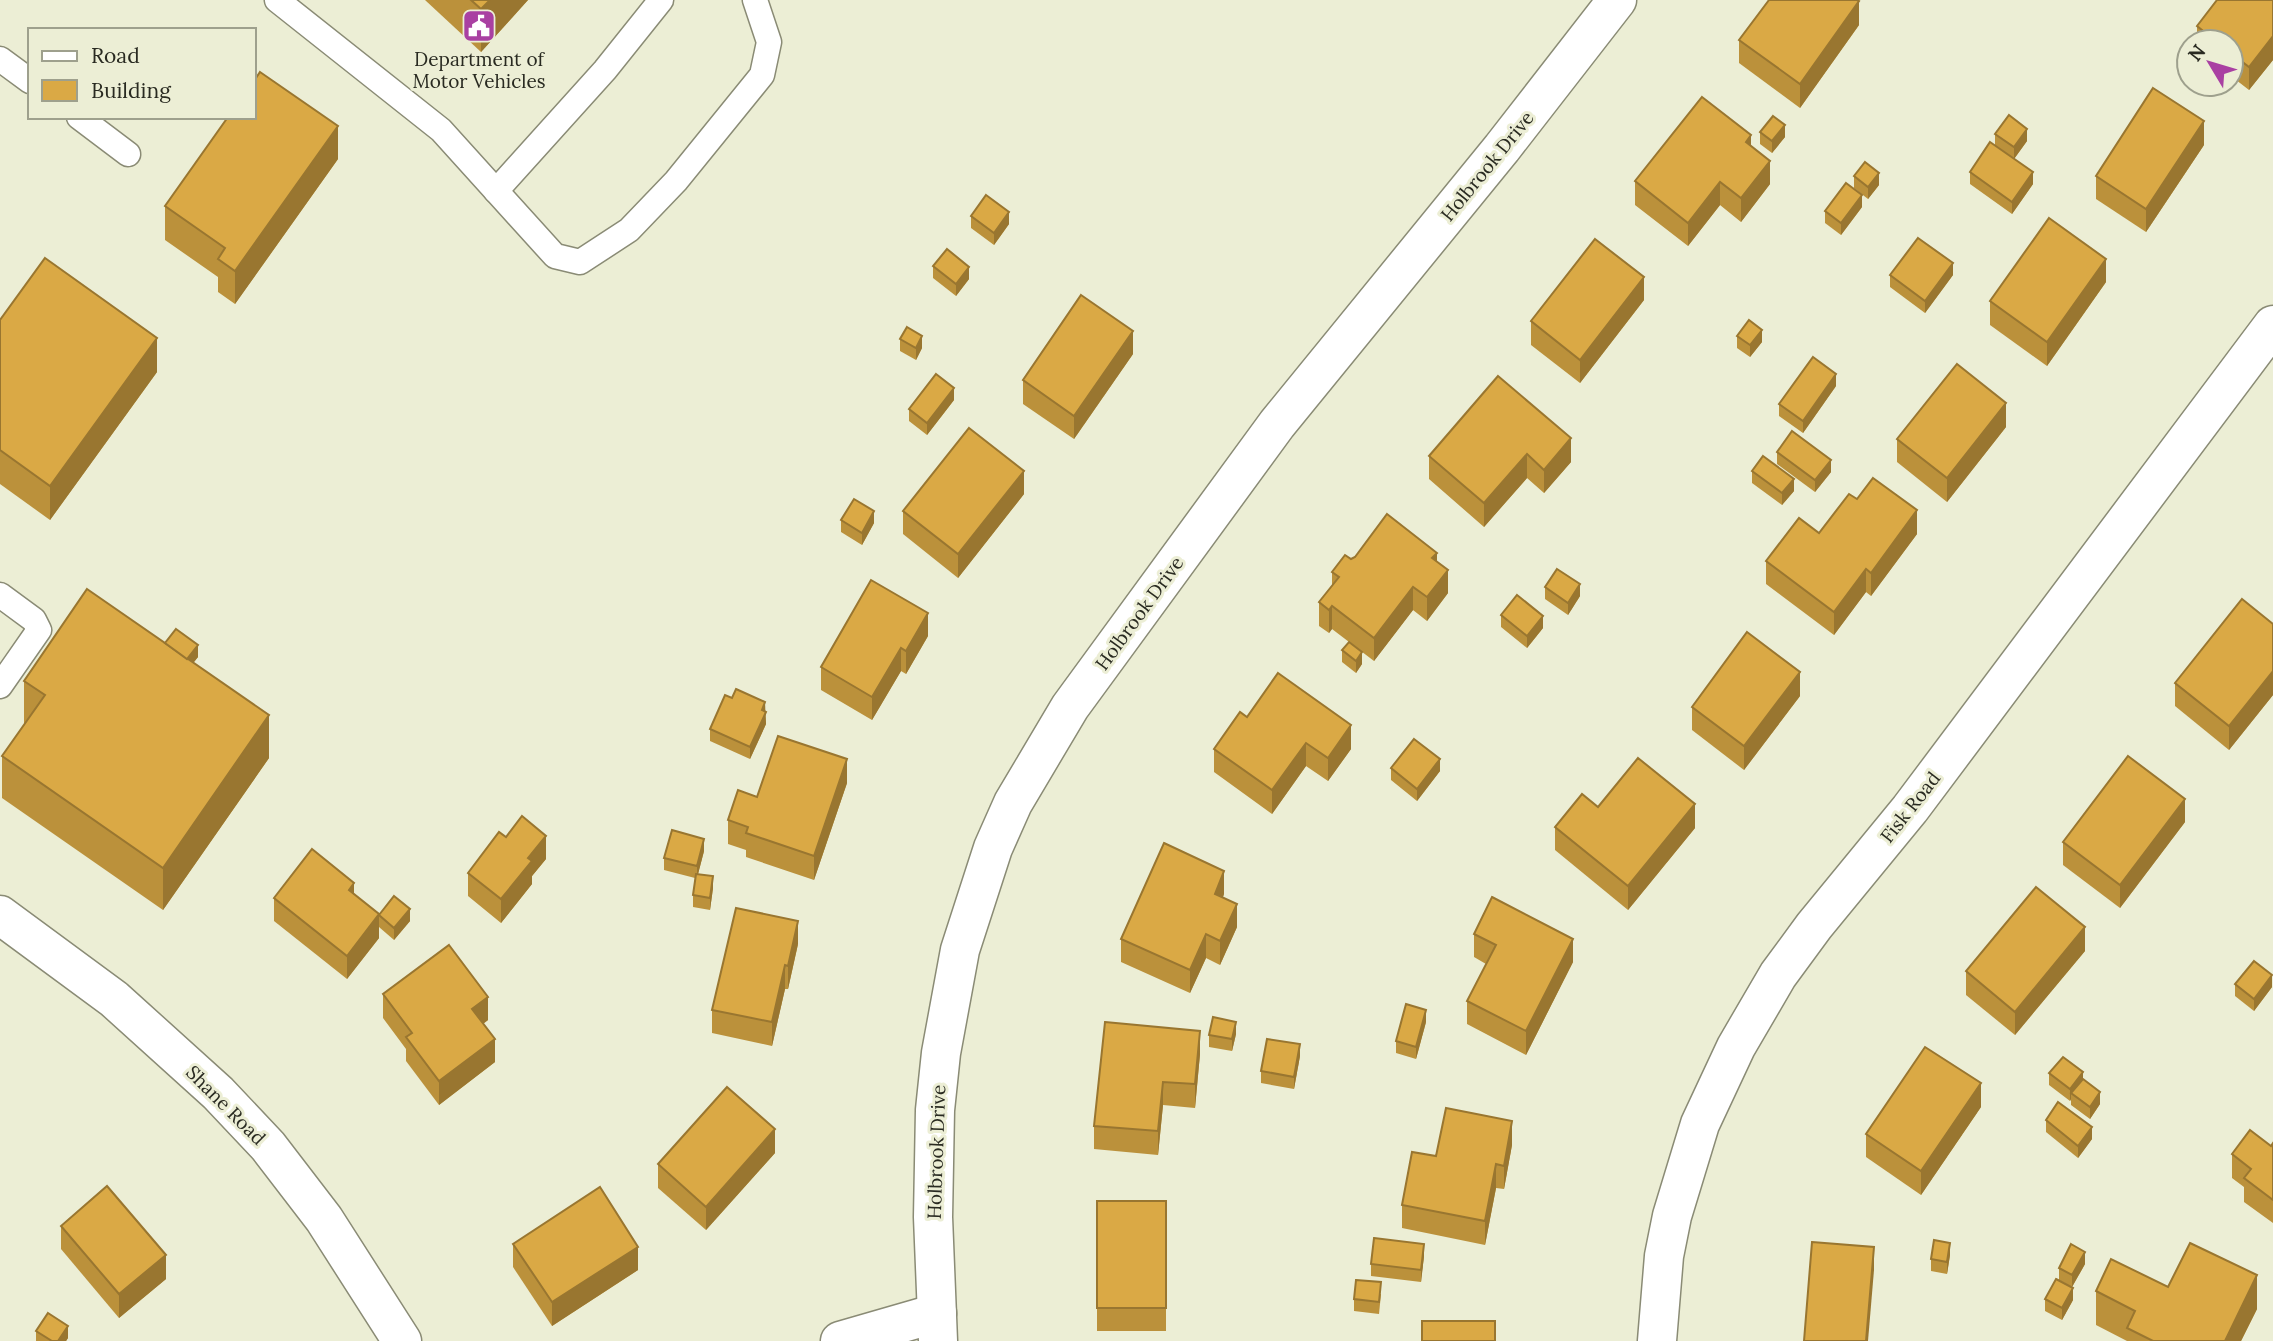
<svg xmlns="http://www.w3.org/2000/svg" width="2273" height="1341" font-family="Lora,serif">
<rect width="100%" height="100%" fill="#eceed5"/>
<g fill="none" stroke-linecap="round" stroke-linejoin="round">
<defs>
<g id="service">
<path d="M277,0L441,130L555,256L580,262L629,230L676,181L762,75L769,42L755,0"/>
<path d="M0,59L30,81"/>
<path d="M79,117L128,154"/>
<path d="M496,191L605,70L661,0"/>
<path d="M0,595L34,620L39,630L0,686"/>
</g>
<g id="minor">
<path d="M0,915L114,999L218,1093L268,1146L324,1219L402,1341"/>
<path d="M840,1341L937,1313"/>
<path d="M938,1341L933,1217L935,1110L941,1053L960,950L993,848L1013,803L1070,707L1277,424L1502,148L1617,0"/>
<path d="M1657,1341L1664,1256L1672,1216L1700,1124L1736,1047L1778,975L1814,926L1910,809L2273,325"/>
</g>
</defs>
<use href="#service" stroke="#8a8b75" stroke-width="27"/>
<use href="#minor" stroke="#8a8b75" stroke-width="41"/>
<use href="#service" stroke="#fff" stroke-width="24"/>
<use href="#minor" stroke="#fff" stroke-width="38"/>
</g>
<g fill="#bb913b">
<path d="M425,0H528L481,52Z"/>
<path d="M2273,0V60L2249,90L2231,76V42H2197V26Z"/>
<path d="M1859,25L1800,108L1739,63V40Z"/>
<path d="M1760,132L1785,137L1772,153L1760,144Z"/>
<path d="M1995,134L2027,141L2014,159L2033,184L2012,214L1970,184V172L1995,145Z"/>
<path d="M2204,145L2146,232L2096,199V176Z"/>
<path d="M1751,146L1770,184L1741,222L1720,205L1688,246L1635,205V181Z"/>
<path d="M338,159L235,304L218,292V277L165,240V206Z"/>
<path d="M1854,176L1879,185L1868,199L1854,188Z"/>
<path d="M1862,207L1841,235L1825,223V211Z"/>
<path d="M971,216L1009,224L994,245L971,228Z"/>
<path d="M933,266L969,279L956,296L933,278Z"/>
<path d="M1890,275H1953L1925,313L1890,287Z"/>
<path d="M2106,282L2047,366L1990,325V301Z"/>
<path d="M1644,300L1580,383L1531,345V321Z"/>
<path d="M0,320L157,372L50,520L0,484Z"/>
<path d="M1737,336L1762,342L1750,357L1737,348Z"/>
<path d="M900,339L922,348L916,360L900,351Z"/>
<path d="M1133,354L1074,439L1023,404V380Z"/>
<path d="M1498,376L1571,462L1544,493L1527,478L1484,527L1429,479V456Z"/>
<path d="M1836,386L1803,433L1779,416V404Z"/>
<path d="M954,400L927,435L909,421V409Z"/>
<path d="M2006,427L1947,502L1897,462V439Z"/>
<path d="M1777,452L1831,472L1815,492L1777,464Z"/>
<path d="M1752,471L1794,491L1782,505L1752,483Z"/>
<path d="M1024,494L958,578L903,534V511Z"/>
<path d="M1857,499L1917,534L1871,596L1866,592L1834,635L1766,584V561L1819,533Z"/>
<path d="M841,520L874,523L862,545L841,532Z"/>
<path d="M1351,559L1437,562L1448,593L1427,621L1413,610L1374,661L1332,629L1329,633L1319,626V602L1332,586V572Z"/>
<path d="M1545,587L1580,596L1568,615L1545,599Z"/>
<path d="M1501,615L1543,628L1527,648L1501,627Z"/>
<path d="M2273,624V695L2229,750L2175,706V683Z"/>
<path d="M928,636L906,674L901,671L872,720L821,690V667Z"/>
<path d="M165,643L198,657L193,663L269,758L163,910L2,798V756L25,724L24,723V681Z"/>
<path d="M1342,650L1362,664L1356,673L1342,662Z"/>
<path d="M1800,696L1744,770L1692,730V707Z"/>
<path d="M765,711L766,724L750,759L710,741V729Z"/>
<path d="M1247,717L1351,749L1328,781L1306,766L1272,814L1214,772V749Z"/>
<path d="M1391,768L1440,771L1417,801L1391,780Z"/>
<path d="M847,783L814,880L746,857V850L728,844V820L757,797Z"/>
<path d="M1598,807L1695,828L1628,910L1555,850V827Z"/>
<path d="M2185,822L2120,908L2063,865V842Z"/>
<path d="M704,851L698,874L713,888L710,910L693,907V895L695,878L664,870V858Z"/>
<path d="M546,859L532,876V884L501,923L468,896V873Z"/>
<path d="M1224,894L1223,897L1237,927L1220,965L1206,958L1190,993L1121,962V939Z"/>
<path d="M354,895L379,938L347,979L274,921V898Z"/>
<path d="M379,915L410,921L394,940L379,927Z"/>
<path d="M1474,934L1573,962L1526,1055L1467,1024V1001L1486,964L1474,957Z"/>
<path d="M798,944L788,989H785L772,1046L712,1033V1010Z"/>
<path d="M2085,951L2015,1035L1966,995V971Z"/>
<path d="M2235,984L2272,987L2254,1011L2235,996Z"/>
<path d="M383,994L488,1020L483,1024L495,1062L439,1105L406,1061V1049L383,1018Z"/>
<path d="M1426,1022L1416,1059L1396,1053V1041Z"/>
<path d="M1236,1034L1232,1051L1209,1047V1035Z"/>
<path d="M1200,1054L1195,1108L1163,1105L1158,1155L1094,1149V1126Z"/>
<path d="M1300,1056L1294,1089L1261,1083V1071Z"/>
<path d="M2049,1073L2083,1079L2100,1104L2090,1119L2071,1105V1099L2070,1101L2049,1085Z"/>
<path d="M1981,1107L1921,1195L1866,1157V1134Z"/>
<path d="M2046,1120L2092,1139L2078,1158L2046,1132Z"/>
<path d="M2273,1143V1223L2244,1202V1187L2232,1178V1154L2271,1146Z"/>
<path d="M1512,1145L1504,1189L1496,1188L1485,1245L1402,1228V1205L1436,1156Z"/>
<path d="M775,1153L706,1230L658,1188V1164Z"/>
<rect x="1097" y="1201" width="69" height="130"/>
<path d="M61,1226L166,1279L119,1318L61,1249Z"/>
<path d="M513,1244L638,1270L552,1326L513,1267Z"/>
<path d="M1950,1255L1947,1274L1931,1271V1259Z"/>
<path d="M1424,1256L1421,1282L1371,1276V1264Z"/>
<path d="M2085,1264L2072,1287L2059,1280V1268Z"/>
<path d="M2168,1287L2257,1309L2241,1341H2127L2096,1325V1291Z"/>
<path d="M1381,1294L1379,1314L1354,1311V1299Z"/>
<path d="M2045,1299L2073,1300L2062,1320L2045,1311Z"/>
<path d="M36,1331L68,1338L66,1341H36Z"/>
</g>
<g fill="#997630">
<path d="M490,0H528L481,52V9Z"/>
<path d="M1859,1V25L1800,108V84Z"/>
<path d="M2273,36V60L2249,90V67Z"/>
<path d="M2204,121V145L2146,232V209Z"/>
<path d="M1785,125V137L1772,153V141Z"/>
<path d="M338,126V159L235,304V271Z"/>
<path d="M2027,129V141L2014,159V147Z"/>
<path d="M1751,135V159L1746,142Z"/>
<path d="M1770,161V184L1741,222V198Z"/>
<path d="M2033,172V184L2012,214V202Z"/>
<path d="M1879,173V185L1868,199V187Z"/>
<path d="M1720,182V205L1688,246V223Z"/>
<path d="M1862,195V207L1841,235V223Z"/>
<path d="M1009,212V224L994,245V233Z"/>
<path d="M2106,259V282L2047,366V342Z"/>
<path d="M1953,263V275L1925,313V301Z"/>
<path d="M969,267V279L956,296V284Z"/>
<path d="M1644,277V300L1580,383V360Z"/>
<path d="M1762,330V342L1750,357V345Z"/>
<path d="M1133,331V354L1074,439V416Z"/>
<path d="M922,336V348L916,360V348Z"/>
<path d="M157,338V372L50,520V486Z"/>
<path d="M1836,374V386L1803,433V421Z"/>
<path d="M954,388V400L927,435V423Z"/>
<path d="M2006,403V427L1947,502V478Z"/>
<path d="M1571,438V462L1544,493V470Z"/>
<path d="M1527,454V478L1484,527V503Z"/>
<path d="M1831,460V472L1815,492V480Z"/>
<path d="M1024,471V494L958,578V554Z"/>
<path d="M1794,479V491L1782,505V493Z"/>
<path d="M1917,510V534L1871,596V573Z"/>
<path d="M874,511V523L862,545V533Z"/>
<path d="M1437,553V576L1432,558Z"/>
<path d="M1866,569V592L1834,635V612Z"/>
<path d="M1448,570V593L1427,621V597Z"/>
<path d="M1580,584V596L1568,615V603Z"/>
<path d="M1413,587V610L1374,661V638Z"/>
<path d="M1332,606V629L1329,633V610Z"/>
<path d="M928,613V636L906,674V651Z"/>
<path d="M1543,616V628L1527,648V636Z"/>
<path d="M198,645V657L182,677V665Z"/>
<path d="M901,648V671L872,720V697Z"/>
<path d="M1362,652V664L1356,673V661Z"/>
<path d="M2273,671V695L2229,750V726Z"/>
<path d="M1800,672V696L1744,770V746Z"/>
<path d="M765,702L766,724L750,759V747Z"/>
<path d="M269,715V758L163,910V868Z"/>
<path d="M1351,725V749L1328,781V758Z"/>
<path d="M1306,743V766L1272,814V790Z"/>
<path d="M847,759V783L814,880V856Z"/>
<path d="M1440,759V771L1417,801V789Z"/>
<path d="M2185,799V822L2120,908V885Z"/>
<path d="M1695,804V828L1628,910V886Z"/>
<path d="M546,836V859L532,876V884L501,923V899L528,858Z"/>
<path d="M704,839V851L697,878V866Z"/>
<path d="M1224,871V894L1215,917V894Z"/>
<path d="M713,876V888L710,910V898Z"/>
<path d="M354,883V906L349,890Z"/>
<path d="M1237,904V927L1220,965V941Z"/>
<path d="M410,909V921L394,940V928Z"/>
<path d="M379,914V938L347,979V956Z"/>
<path d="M798,921V944L788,989V966Z"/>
<path d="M2085,927V951L2015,1035V1012Z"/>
<path d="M1206,934V958L1190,993V970Z"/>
<path d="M1573,939V962L1526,1055V1031Z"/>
<path d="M785,965V989L772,1046V1022Z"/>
<path d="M2272,975V987L2254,1011V999Z"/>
<path d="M488,997V1020L472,1032V1009Z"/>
<path d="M1426,1010V1022L1416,1059V1047Z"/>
<path d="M1236,1022V1034L1232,1051V1039Z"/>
<path d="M1200,1031V1054L1195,1108V1084Z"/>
<path d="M495,1039V1062L439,1105V1081Z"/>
<path d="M1300,1044V1056L1294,1089V1077Z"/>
<path d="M2083,1072V1084L2071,1093V1099L2070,1101V1089Z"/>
<path d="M1163,1082V1105L1158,1155V1131Z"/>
<path d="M1981,1083V1107L1921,1195V1171Z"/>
<path d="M2100,1092V1104L2090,1119V1107Z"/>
<path d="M1512,1121V1145L1504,1189V1166Z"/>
<path d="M2092,1127V1139L2078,1158V1146Z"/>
<path d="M775,1129V1153L706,1230V1207Z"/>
<path d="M1496,1164V1188L1485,1245V1221Z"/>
<path d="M1950,1243V1255L1947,1274V1262Z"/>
<path d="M1424,1244V1256L1421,1282V1270Z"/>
<path d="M638,1247V1270L552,1326V1302Z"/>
<path d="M1874,1247V1270L1868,1341H1866Z"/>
<path d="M2085,1252V1264L2072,1287V1275Z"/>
<path d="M166,1255V1279L119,1318V1294Z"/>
<path d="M2257,1275V1309L2241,1341H2225Z"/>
<path d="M2073,1288V1300L2062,1320V1308Z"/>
<path d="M68,1326V1338L66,1341H58Z"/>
</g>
<g fill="#daa945" stroke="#997630" stroke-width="2">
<path d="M471,0H490L481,9Z"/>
<path d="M1769,0H1857L1859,1L1800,84L1739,40Z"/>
<path d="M2217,0H2273V36L2249,67L2231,53V42H2217L2197,26Z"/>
<path d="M260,72L338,126L235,271L218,259L225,248L165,206L228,117H254V81Z"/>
<path d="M2153,88L2204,121L2146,209L2096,176Z"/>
<path d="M1702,97L1751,135L1746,142L1770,161L1741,198L1720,182L1688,223L1635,181Z"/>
<path d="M2009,115L2027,129L2014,147L1995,134Z"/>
<path d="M1773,116L1785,125L1772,141L1760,132Z"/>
<path d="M1990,142L2033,172L2012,202L1970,172Z"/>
<path d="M1865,162L1879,173L1868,187L1854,176Z"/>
<path d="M1846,183L1862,195L1841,223L1825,211Z"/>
<path d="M986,195L1009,212L994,233L971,216Z"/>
<path d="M2049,218L2106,259L2047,342L1990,301Z"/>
<path d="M1918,238L1953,263L1925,301L1890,275Z"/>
<path d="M1595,239L1644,277L1580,360L1531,321Z"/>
<path d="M947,249L969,267L956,284L933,266Z"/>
<path d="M45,258L157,338L50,486L0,450V320Z"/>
<path d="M1081,295L1133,331L1074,416L1023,380Z"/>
<path d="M1749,320L1762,330L1750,345L1737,336Z"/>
<path d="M907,327L922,336L916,348L900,339Z"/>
<path d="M1813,357L1836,374L1803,421L1779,404Z"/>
<path d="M1957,364L2006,403L1947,478L1897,439Z"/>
<path d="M936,374L954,388L927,423L909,409Z"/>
<path d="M1498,376L1571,438L1544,470L1527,454L1484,503L1429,456Z"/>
<path d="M969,428L1024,471L958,554L903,511Z"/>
<path d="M1792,431L1831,460L1815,480L1777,452Z"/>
<path d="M1763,456L1794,479L1782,493L1752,471Z"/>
<path d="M1873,478L1917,510L1871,573L1866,569L1834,612L1766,561L1799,518L1819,533L1849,494L1857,499Z"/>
<path d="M854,499L874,511L862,533L841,520Z"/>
<path d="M1387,514L1437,553L1432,558L1448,570L1427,597L1413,587L1374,638L1332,606L1329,610L1319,602L1339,577L1332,572L1345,555L1351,559L1355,557Z"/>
<path d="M1557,569L1580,584L1568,603L1545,587Z"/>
<path d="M871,580L928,613L906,651L901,648L872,697L821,667Z"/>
<path d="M87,589L269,715L163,868L2,756L45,695L24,681Z"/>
<path d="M1517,595L1543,616L1527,636L1501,615Z"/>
<path d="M2242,599L2273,624V671L2229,726L2175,683Z"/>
<path d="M176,629L198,645L187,659L165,643Z"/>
<path d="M1747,632L1800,672L1744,746L1692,707Z"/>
<path d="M1349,642L1362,652L1356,661L1342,650Z"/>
<path d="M1278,673L1351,725L1328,758L1306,743L1272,790L1214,749L1240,712L1247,717Z"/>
<path d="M736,689L765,702L762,710L766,712L750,747L710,729L725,695L732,698Z"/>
<path d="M778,736L847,759L814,856L746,833L748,827L728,820L738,790L757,797Z"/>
<path d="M1414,739L1440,759L1417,789L1391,768Z"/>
<path d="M2128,756L2185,799L2120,885L2063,842Z"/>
<path d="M1638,758L1695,804L1628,886L1555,827L1582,794L1598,807Z"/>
<path d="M522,816L546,836L528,858L532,861L501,899L468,873L499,832L506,837Z"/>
<path d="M672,830L704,839L697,866L664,858Z"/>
<path d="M1164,843L1224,871L1215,894L1237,904L1220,941L1206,934L1190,970L1121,939Z"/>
<path d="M312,849L354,883L349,890L379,914L347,956L274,898Z"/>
<path d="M696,874L713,876L710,898L693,895Z"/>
<path d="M2036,887L2085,927L2015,1012L1966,971Z"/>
<path d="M394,896L410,909L394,928L379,915Z"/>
<path d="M1492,897L1573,939L1526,1031L1467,1001L1496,945L1474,934Z"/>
<path d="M736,908L798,921L788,966L785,965L772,1022L712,1010Z"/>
<path d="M449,945L488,997L472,1009L495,1039L439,1081L406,1037L412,1033L383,994Z"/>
<path d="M2254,961L2272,975L2254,999L2235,984Z"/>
<path d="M1406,1004L1426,1010L1416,1047L1396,1041Z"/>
<path d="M1213,1017L1236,1022L1232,1039L1209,1035Z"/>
<path d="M1105,1022L1200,1031L1195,1084L1163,1082L1158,1131L1094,1126Z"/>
<path d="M1267,1039L1300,1044L1294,1077L1261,1071Z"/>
<path d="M1925,1047L1981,1083L1921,1171L1866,1134Z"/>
<path d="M2063,1057L2083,1072L2070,1089L2049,1073Z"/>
<path d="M2083,1079L2100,1092L2090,1107L2071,1093Z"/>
<path d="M727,1087L775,1129L706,1207L658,1164Z"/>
<path d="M2058,1102L2092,1127L2078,1146L2046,1120Z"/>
<path d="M1446,1108L1512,1121L1504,1166L1496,1164L1485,1221L1402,1205L1412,1152L1436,1156Z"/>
<path d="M2250,1130L2271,1146L2273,1143V1200L2244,1178L2251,1169L2232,1154Z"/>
<path d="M107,1186L166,1255L119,1294L61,1226Z"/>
<path d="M600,1187L638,1247L552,1302L513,1244Z"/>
<rect x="1097" y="1201" width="69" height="107"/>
<path d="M1374,1238L1424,1244L1421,1270L1371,1264Z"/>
<path d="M1934,1240L1950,1243L1947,1262L1931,1259Z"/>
<path d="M1812,1242L1874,1247L1866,1341H1804Z"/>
<path d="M2190,1243L2257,1275L2225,1341H2153L2127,1328L2135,1311L2096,1291L2111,1259L2168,1287Z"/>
<path d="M2071,1244L2085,1252L2072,1275L2059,1268Z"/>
<path d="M2056,1279L2073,1288L2062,1308L2045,1299Z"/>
<path d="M1356,1280L1381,1282L1379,1302L1354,1299Z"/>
<path d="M48,1313L68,1326L58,1341H52L36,1331Z"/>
<rect x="1422" y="1321" width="73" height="20"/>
</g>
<defs>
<symbol id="civic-square" viewBox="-11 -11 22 22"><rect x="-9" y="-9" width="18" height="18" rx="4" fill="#a940a2" stroke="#eceed5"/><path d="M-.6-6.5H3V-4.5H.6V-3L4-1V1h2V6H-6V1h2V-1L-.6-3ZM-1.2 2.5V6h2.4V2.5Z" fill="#fff"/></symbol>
</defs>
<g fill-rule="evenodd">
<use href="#civic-square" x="460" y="7" width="38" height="38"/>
</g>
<g text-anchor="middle" stroke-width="6" stroke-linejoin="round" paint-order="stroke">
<g font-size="19" fill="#292a21" stroke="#eceed5">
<text x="479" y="66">Department of<tspan x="479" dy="22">Motor Vehicles</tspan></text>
</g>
<g font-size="19" fill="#292a21" stroke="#eceed5">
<text transform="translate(1487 166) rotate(-51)" y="7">Holbrook Drive</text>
<text transform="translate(1139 613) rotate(-54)" y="7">Holbrook Drive</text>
<text transform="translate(1910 807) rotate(-52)" y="7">Fisk Road</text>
<text transform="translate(226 1105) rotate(45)" y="7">Shane Road</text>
<text transform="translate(936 1152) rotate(-88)" y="7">Holbrook Drive</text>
</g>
</g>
<rect x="28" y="28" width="228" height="91" fill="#eceed5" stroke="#9ea08d" stroke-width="2"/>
<rect x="42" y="51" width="35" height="10" fill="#ffffff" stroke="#9ea08d" stroke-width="2"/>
<text x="91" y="63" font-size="21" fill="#292a21">Road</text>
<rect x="42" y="80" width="35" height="21" fill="#daa945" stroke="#9ea08d" stroke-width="2"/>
<text x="91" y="98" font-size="21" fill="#292a21">Building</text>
<g transform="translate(2210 63) rotate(308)"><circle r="33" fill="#eceed5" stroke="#9ea08d" stroke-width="2"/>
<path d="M0-5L12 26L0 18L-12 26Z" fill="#a940a2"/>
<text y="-10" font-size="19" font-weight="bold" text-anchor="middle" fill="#292a21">N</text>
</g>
</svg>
